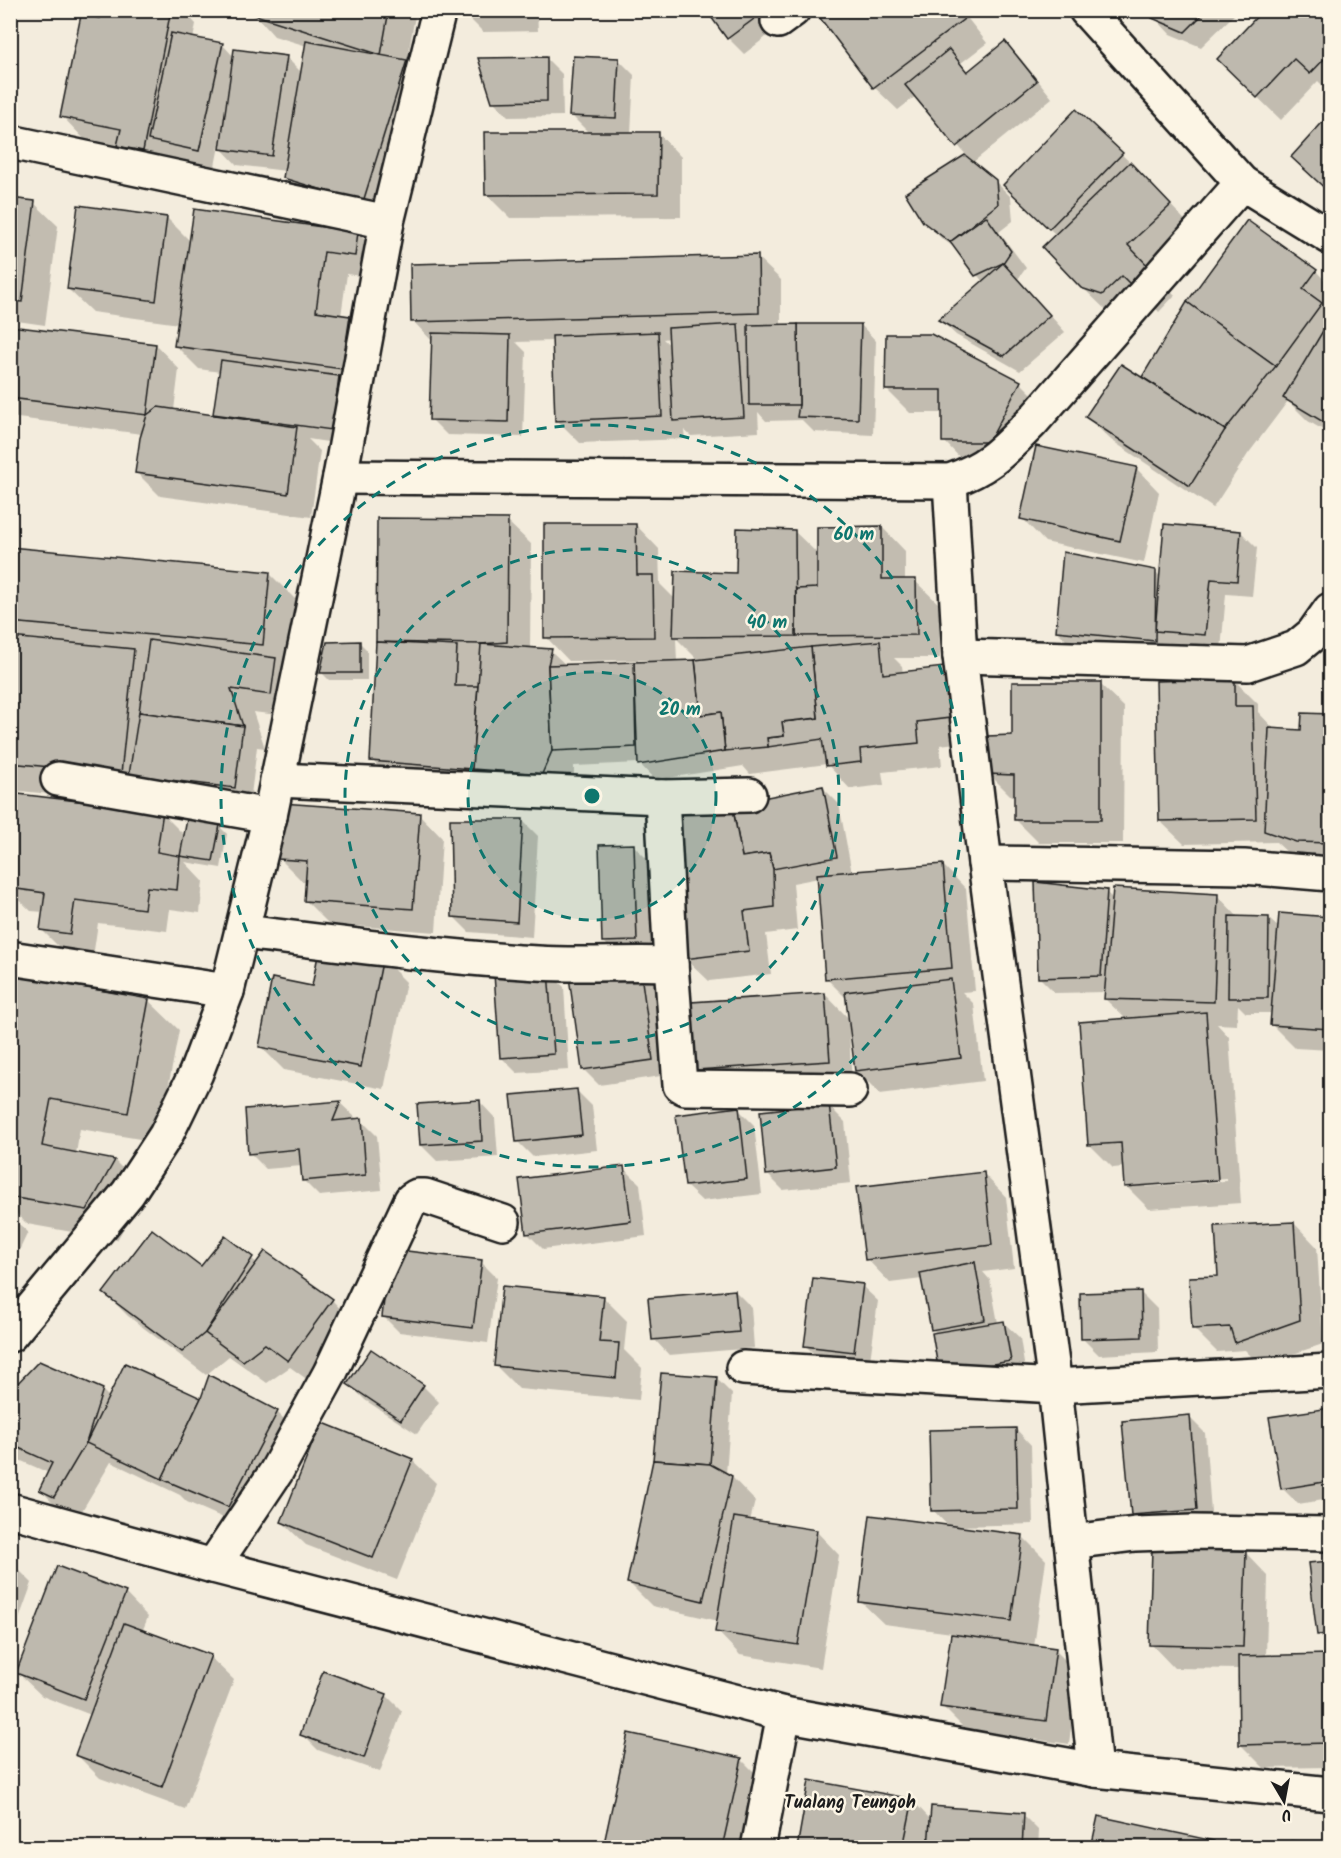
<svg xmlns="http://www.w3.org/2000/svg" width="1341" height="1858" font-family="Kalam,sans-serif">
<rect width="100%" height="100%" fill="#f3ecdd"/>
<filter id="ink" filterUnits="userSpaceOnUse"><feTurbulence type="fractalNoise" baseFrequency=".0167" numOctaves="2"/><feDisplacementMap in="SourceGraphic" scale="12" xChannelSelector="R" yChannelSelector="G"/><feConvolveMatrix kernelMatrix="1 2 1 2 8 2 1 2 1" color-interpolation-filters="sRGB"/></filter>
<g filter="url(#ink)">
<g fill="#0003" fill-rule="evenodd">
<path d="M102,10H183L196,24L193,39L222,44L234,57H286L302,73L307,46L274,36L251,10H416L407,62L429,85L386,225L308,201L284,178L286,171L237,165L219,146L215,166L169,157L166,174L142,169L121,147L85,140L62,116L102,20Z"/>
<path d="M468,10H537L538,31L483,32L467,16Z"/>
<path d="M708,10H801L744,54L728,38Z"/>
<path d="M832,10H961L987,43L961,63L969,73L1005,43L1021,59L1052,98L972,163L995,181L1011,197L1013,221L999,232L1026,268L1018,279L1065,332L1020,371L956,335L940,320L983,282L958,250L941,238L925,221L907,193L967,156L916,96L898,110L874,87L822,18Z"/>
<path d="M1162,10H1239L1201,47L1170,34L1155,18Z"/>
<path d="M1266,10H1330V93L1318,81L1281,120L1242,82Z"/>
<path d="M546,58L562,74L563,116L509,117L493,101Z"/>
<path d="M618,59L634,75L631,133H658L681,157V217L510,218L486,194L589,133L571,115Z"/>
<path d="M1076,111L1138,170L1193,229L1151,270L1175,295L1159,312L1146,298L1126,318L1107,311L1082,287L1056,235L1005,185Z"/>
<path d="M1330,117V193L1293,157Z"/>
<path d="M10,199L34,203L58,226L45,325L10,320Z"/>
<path d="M167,218L191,242L358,233L381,257L378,279L347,274L341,316L349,317L373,341L347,445L308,439L320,451L311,517L160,496L136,472L142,434L10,417V327L156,345L179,369L174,410L218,417L214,413L220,372L199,369L176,346L179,324L92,312L68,289Z"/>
<path d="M757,257L781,280V326L861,325L876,341L873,435L814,432L802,420L766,421L758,412L759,432L691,436L684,430L685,439L580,443L557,420L553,341L516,342L526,352L523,437L447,435L431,419L433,342L413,321ZM670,338L671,346L663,339Z"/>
<path d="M1316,271L1330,286V306L1327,310L1330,314V434L1308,421L1288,401L1248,454L1213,508L1111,440L1087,417L1142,379L1188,303Z"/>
<path d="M1020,382L1044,406L1012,465H967L944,441L943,413H910L887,390Z"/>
<path d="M1136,468L1159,492L1144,563L1045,542L1022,518Z"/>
<path d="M378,520L507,521L531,544L530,649L551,651L567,666L646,663V660L569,661L546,637L636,525L659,549L660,584L676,600L737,574L794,531L819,555L882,527L905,551V581H915L939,604L940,658H894L902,666L903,673L943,668L967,692L972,741L940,745L942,766L882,772L884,785L850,789L827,764L750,774L743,766L655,780L639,763L574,766V775L566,796L395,784L372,760L377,642ZM676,638L699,661L677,662Z"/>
<path d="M1241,532L1257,548L1252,596L1226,594L1221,650L1073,647L1057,631L1156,572L1161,577Z"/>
<path d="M10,549L269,573L299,603L294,717L253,712L265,748L257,747L250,803L151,804L10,790Z"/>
<path d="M360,643L367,650V680H329L321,672Z"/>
<path d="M1234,680L1258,704V712L1275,730L1302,732L1303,714L1330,716V865L1289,854L1276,842L1184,844L1160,821Z"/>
<path d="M1100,684L1124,707L1123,843H1039L1016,820V797H1012L989,774L1013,737Z"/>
<path d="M823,788L839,804L852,873L943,865L966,889L975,991L962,992L974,1004L983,1081L880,1094L856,1070L851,1030H849L852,1084L706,1094L682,1070L825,994L850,1020L848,1000L826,978L819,878L793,883L797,930L766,934L771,974L709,981L685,958Z"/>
<path d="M162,813L185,836L219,826L227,834L221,868L185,862L203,881L200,913L170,909L167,931L98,923L93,957L65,953L42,930L44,912L31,911L10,891V861Z"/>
<path d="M419,814L442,838L436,932L329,924L306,901L307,882H303L279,858Z"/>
<path d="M522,820L538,836L532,937L469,932L453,916Z"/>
<path d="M634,846L650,862L653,956L620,958L604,942Z"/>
<path d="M1106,892L1114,900L1217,895L1239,918H1268L1280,929L1281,914L1330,918V1050L1295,1048L1271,1024L1272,1013H1246L1238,1005L1237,1025L1217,1024L1229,1037L1241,1203L1149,1209L1126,1186L1124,1167L1113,1168L1089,1144L1126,1019L1105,999L1106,992L1055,993L1039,977ZM1226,1178V1181L1145,1187V1184Z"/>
<path d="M382,958L406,982L384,1089L284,1070L260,1046L313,988Z"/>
<path d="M639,969L655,984L668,1075L599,1085L583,1069Z"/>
<path d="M548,972L564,987L569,1070L517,1073L501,1057Z"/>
<path d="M10,975L148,1000L179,1030L158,1142L80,1129L76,1154L115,1161L145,1191L117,1240L27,1224L10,1207Z"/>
<path d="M576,1090L592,1106L597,1150L533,1157L517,1141Z"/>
<path d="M480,1102L495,1118L498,1157L437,1161L421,1145Z"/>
<path d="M340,1103L356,1118L355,1120H361L377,1136L382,1190L319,1196L303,1180L302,1166L266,1169L250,1153Z"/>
<path d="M829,1106L845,1122L851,1183L783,1190L767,1174Z"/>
<path d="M738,1109L754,1125L762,1194L702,1201L686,1186Z"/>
<path d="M624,1168L640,1184L646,1236L543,1249L527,1233Z"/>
<path d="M983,1173L1006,1197L1014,1268L983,1272L990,1280L998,1323H1004L1020,1338L1026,1376L956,1388L937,1334L932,1329L922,1279L890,1283L867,1259Z"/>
<path d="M10,1216L28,1232L10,1270Z"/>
<path d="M1294,1223L1317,1247L1323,1344L1260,1365L1245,1350L1217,1352L1193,1328L1220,1277Z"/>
<path d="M225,1238L257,1263L332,1300L355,1324L312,1383L290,1367L267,1383L229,1356L206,1375L128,1316L105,1293L201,1268Z"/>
<path d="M481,1262L497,1278L488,1343L399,1332L383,1316Z"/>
<path d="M862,1286L878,1301L869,1368L822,1362L806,1346Z"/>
<path d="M735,1291L751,1307L754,1348L669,1355L654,1339Z"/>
<path d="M1141,1293L1157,1309L1158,1352L1099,1355L1083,1339Z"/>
<path d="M603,1297L627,1321L624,1350L642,1368L639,1400L519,1389L496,1366Z"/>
<path d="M372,1351L423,1386L439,1402L417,1434L365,1400L349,1384Z"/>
<path d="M210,1377L278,1413L301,1436L251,1530L187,1502L180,1495L111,1462L77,1519L64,1514L41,1490L49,1473L10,1456V1393L102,1390L110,1398L202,1400Z"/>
<path d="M717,1379L732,1394L726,1474L732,1477L755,1501L750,1521L816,1531L839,1555L821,1668L740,1655L717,1631L719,1621L652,1606L628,1582Z"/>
<path d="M1330,1409V1499L1298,1504L1282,1488L1271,1419Z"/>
<path d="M1189,1417L1205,1433L1212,1525L1148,1531L1132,1515Z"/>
<path d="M1016,1429L1031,1445L1033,1524L958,1526V1528L1022,1536L1046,1560L1034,1647L1055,1650L1078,1673L1069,1744L966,1730L942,1706L952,1633L884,1624L860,1601L949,1527L933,1510Z"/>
<path d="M412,1460L436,1483L397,1580L306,1545L282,1522Z"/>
<path d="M1245,1552L1268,1576L1266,1657L1330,1655V1767L1264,1768L1240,1744L1239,1669L1174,1668L1151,1644Z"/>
<path d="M10,1561L32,1583L10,1644Z"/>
<path d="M1330,1562V1647L1318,1635L1310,1565Z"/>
<path d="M125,1593L148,1617L142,1632L210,1657L234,1680L185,1809L100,1778L77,1755L91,1715L42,1696L18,1673Z"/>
<path d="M386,1695L402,1711L380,1772L318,1750L302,1734Z"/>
<path d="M741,1759L764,1782L750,1848H604Z"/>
<path d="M912,1800L931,1820L1023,1815L1039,1831L1038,1848H798Z"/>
</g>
<g fill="#beb9ae" stroke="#1c1c1c" stroke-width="1.5">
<path d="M100,10H171L143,151L117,146L121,129L60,117L81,15L100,18Z"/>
<path d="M250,10H389L381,55L249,13Z"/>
<path d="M467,10H522V15L465,16Z"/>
<path d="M706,10H766L727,39Z"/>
<path d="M829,10H958L964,19L873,88L820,18Z"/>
<path d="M1160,10H1207L1185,32L1152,18Z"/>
<path d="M1263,10H1330V53L1310,74L1294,59L1257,98L1217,59Z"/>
<path d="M171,33L223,43L199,151L148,140Z"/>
<path d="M306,41L407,60L363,202L283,178Z"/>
<path d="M1005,41L1037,81L956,147L905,85L949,49L967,72Z"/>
<path d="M234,49L287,56L272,156L220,149Z"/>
<path d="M573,56L619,58L616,118L569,116Z"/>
<path d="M547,57V101L492,102L478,58Z"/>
<path d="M1076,109L1123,153L1049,229L1003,185Z"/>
<path d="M1330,114V193L1291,157Z"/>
<path d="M484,132H659L658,194L485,195Z"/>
<path d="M965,155L996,180L998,204L950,242L923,222L905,193Z"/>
<path d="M1130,162L1171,205L1128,245L1153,271L1135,289L1122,276L1102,295L1081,288L1042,247Z"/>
<path d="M10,198L35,201L22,302L10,301Z"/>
<path d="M78,205L167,217L156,301L67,289Z"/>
<path d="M194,209L358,232L355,256L324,252L316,311L350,316L342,369L174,346Z"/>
<path d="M986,216L1011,251L1003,263L975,276L950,242Z"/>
<path d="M1247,220L1317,270L1303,289L1322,303L1276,366L1187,302Z"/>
<path d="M758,255L759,313L411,322L410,264Z"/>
<path d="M1003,263L1050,315L1004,356L938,320Z"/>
<path d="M1187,302L1276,366L1225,430L1142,377Z"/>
<path d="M1330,319V426L1283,398Z"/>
<path d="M738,324L744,417L673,421L668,328Z"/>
<path d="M798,324H861L858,419L797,417L799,405Z"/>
<path d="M798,324L799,405H749L748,325Z"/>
<path d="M10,326L156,344L147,415L10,398Z"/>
<path d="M658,332L662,416L555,421L552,336Z"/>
<path d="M432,333L510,335L508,422L429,420Z"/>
<path d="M886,334H931L1021,381L989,442H942V390H885Z"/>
<path d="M221,360L339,376L332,430L213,414Z"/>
<path d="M1121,364L1225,430L1190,486L1085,417Z"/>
<path d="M158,407L297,427L288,494L135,473L140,438L147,415Z"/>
<path d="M1036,446L1137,467L1120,541L1020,519Z"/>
<path d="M377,518L508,519L507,642L481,644L376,642Z"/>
<path d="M544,524H636L637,575H653L654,637L544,638Z"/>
<path d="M1164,524L1241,531L1237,581L1211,579L1205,635L1155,631Z"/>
<path d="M882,526V579H916L917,635L796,636V589L817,588V527Z"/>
<path d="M737,528L795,530L796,636L673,637L675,571L736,573Z"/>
<path d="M10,547L270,572L263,645L10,622Z"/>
<path d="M1063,552L1156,570L1155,641L1056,631Z"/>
<path d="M10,637L134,649L121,774L10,763Z"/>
<path d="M149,640L276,658L271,695L231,689L243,726L139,712Z"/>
<path d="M360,641V673H320L327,642Z"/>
<path d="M880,641L883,674L944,667L950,718L917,722L919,743L860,749L861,762L826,766L822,739L768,747L767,738L784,736L782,722L818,718L811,647Z"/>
<path d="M376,642L457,646L455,686H478L472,769L370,761Z"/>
<path d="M481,644L552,649L548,665L552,751L542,774L472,769Z"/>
<path d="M811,647L818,718L782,722L784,736L767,738L768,747L725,751L721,712L701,715L695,660Z"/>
<path d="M695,660L701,715L721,712L725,751L638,765L634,662Z"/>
<path d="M634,662L636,747L552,751L548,665Z"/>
<path d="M1235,679V706H1253L1256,819L1159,821L1156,681Z"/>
<path d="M1012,682H1101V820H1014V775L987,774V736L1012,735Z"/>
<path d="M139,712L243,726L235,788L129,775Z"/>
<path d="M1302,713L1330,714V843L1296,842L1264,831L1269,728L1301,730Z"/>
<path d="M823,786L837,857L773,869L769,853L742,857L732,804Z"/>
<path d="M18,794L163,811L157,852L180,856L177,890L147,887L144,909L75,900L70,934L40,930L45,893L10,888V849Z"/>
<path d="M282,803L420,813L413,909L304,901L307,861L278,859Z"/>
<path d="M732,804L742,857L769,853L773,869L774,907L744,911L749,951L684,959L667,815Z"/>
<path d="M187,819L220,825L213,861L180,856Z"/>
<path d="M450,819H523L517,922L452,917Z"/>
<path d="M634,844L637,941L602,942L599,845Z"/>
<path d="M943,864L952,968L825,979L817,874Z"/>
<path d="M1035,882L1107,890L1101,976L1038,978Z"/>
<path d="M1113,888L1218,894L1214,1002L1104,999Z"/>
<path d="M1279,913L1330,917V1029L1270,1025Z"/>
<path d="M1229,916L1269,917L1268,998H1228Z"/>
<path d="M320,945L383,957L361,1067L259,1047L272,978L312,986Z"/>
<path d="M640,967L653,1060L582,1070L569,977Z"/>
<path d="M548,970L554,1054L500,1058L494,974Z"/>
<path d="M10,974L149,999L128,1113L51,1099L42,1146L115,1160L87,1210L10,1197Z"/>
<path d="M951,979L961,1058L855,1071L845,992Z"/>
<path d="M825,993L830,1061L681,1071L676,1003Z"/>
<path d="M1206,1012L1218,1180L1124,1187L1121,1143L1088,1145L1079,1022Z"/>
<path d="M577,1089L582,1135L516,1142L511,1095Z"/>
<path d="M480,1100L482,1141L420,1145L417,1104Z"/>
<path d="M341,1101L333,1121L362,1118L366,1175L302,1181L299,1149L248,1154L245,1109Z"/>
<path d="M829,1104L836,1167L766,1175L760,1111Z"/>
<path d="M739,1107L747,1179L685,1186L676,1115Z"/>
<path d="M624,1166L631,1221L526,1234L519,1179Z"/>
<path d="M984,1172L992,1245L865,1260L856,1187Z"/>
<path d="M1294,1222L1300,1320L1235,1343L1230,1327L1192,1329L1189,1277L1218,1276L1215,1226Z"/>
<path d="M152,1229L201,1266L225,1236L253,1257L205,1333L182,1352L103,1293Z"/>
<path d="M390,1249L482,1260L473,1328L382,1317Z"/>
<path d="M265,1251L333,1299L288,1361L265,1344L243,1361L205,1333Z"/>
<path d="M975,1262L985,1320L931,1330L920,1273Z"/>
<path d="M813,1278L863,1284L854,1352L804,1346Z"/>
<path d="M502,1286L604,1296L599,1342L619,1343L616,1378L494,1366Z"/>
<path d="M735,1290L739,1332L652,1340L648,1298Z"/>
<path d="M1141,1291L1142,1337L1081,1339L1080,1293Z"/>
<path d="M1004,1321L1011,1361L939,1373L932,1333Z"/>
<path d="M371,1349L424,1385L401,1420L347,1384Z"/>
<path d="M39,1361L103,1389L86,1443L54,1497L39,1490L52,1463L10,1444V1391Z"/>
<path d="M125,1363L201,1398L162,1479L86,1443Z"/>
<path d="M661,1373L717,1377L710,1464L653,1460Z"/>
<path d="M209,1375L278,1411L228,1507L162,1479L201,1398Z"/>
<path d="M1330,1408V1481L1281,1489L1269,1417Z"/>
<path d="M1190,1415L1197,1510L1131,1515L1122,1421Z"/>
<path d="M321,1422L413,1459L373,1558L281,1522Z"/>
<path d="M1016,1428L1018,1509L931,1511L929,1430Z"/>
<path d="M653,1460L710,1464L732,1476L703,1601L627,1583Z"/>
<path d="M870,1515L1023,1535L1011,1621L859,1602Z"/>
<path d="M734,1517L817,1530L798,1645L715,1632Z"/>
<path d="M1152,1549L1246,1551L1243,1647L1149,1645Z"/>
<path d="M1330,1561V1634L1317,1635L1308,1563Z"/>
<path d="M57,1566L126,1592L84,1699L16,1673Z"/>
<path d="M124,1623L211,1655L162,1787L75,1755Z"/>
<path d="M951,1634L1056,1648L1046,1721L940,1707Z"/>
<path d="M1330,1654V1743L1239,1745L1238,1656Z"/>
<path d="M323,1671L387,1694L364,1758L300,1735Z"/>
<path d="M628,1733L742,1758L722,1848H603Z"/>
<path d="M809,1780L913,1799L903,1848H797Z"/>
<path d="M931,1806L1024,1813L1022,1848H928Z"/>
<path d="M1098,1816L1214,1841L1213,1848H1091Z"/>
<path d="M1291,1841L1330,1847V1848H1290Z"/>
</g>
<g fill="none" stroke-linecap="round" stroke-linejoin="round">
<defs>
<g id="street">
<path d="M1086,10L1242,183L1330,237"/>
<path d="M778,21L793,10"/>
<path d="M10,142L387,222"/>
<path d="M340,477L950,481C990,467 1003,451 1032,422L1242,183"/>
<path d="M950,481L960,656L985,863L1055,1386L1095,1770"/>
<path d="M960,656L1248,664L1296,648L1313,634L1330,610"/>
<path d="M58,779L270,816"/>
<path d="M277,780L662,797L749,795"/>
<path d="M662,797L671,964L680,1085L685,1088L850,1090"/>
<path d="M985,863L1244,867L1330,874"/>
<path d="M243,932C341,944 439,957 538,963C582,966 627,962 671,964"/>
<path d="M10,958L227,991"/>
<path d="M10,1335L128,1193L166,1135L196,1073L227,991L270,816L340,477L387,222L439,10"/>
<path d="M743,1368L1055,1386L1330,1371"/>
<path d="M10,1510L213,1566L784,1714L1095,1770L1330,1794"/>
<path d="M1071,1542L1135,1534L1193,1532L1330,1534"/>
<path d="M213,1566L276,1472L330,1373L411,1200L417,1196H425L503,1222"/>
<path d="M758,1848L784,1714"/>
</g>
</defs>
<use href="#street" stroke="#1c1c1c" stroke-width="38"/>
<use href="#street" stroke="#fcf5e5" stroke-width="33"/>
</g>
</g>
<circle cx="592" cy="796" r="124" fill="#0f766e" fill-opacity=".12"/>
<g fill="none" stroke="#0f766e" stroke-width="3" stroke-dasharray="10 8">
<circle cx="592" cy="796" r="124"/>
<circle cx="592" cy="796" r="247"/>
<circle cx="592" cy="796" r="371"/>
</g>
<g text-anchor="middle" stroke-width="5" stroke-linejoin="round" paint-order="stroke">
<g font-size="18" font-weight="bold" fill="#1c1c1c" stroke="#fcf5e5">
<text x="850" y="1808">Tualang Teungoh</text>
</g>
</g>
<circle cx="592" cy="796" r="9" fill="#0f766e" stroke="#fcf5e5" stroke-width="3"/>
<g font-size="18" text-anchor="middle" font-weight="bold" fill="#0f766e" stroke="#fcf5e5" stroke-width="5" stroke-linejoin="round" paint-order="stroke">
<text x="854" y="540">60 m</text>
<text x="767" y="628">40 m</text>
<text x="680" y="715">20 m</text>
</g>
<rect width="1341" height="1858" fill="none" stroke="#fcf5e5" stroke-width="36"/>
<rect x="18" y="18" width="1305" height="1822" fill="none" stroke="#1c1c1c" stroke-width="2" filter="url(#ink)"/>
<g transform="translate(1284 1801) rotate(170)" stroke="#fcf5e5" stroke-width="4.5" paint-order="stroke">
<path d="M0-4.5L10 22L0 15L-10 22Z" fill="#1c1c1c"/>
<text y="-9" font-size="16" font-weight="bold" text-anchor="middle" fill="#1c1c1c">U</text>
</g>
</svg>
